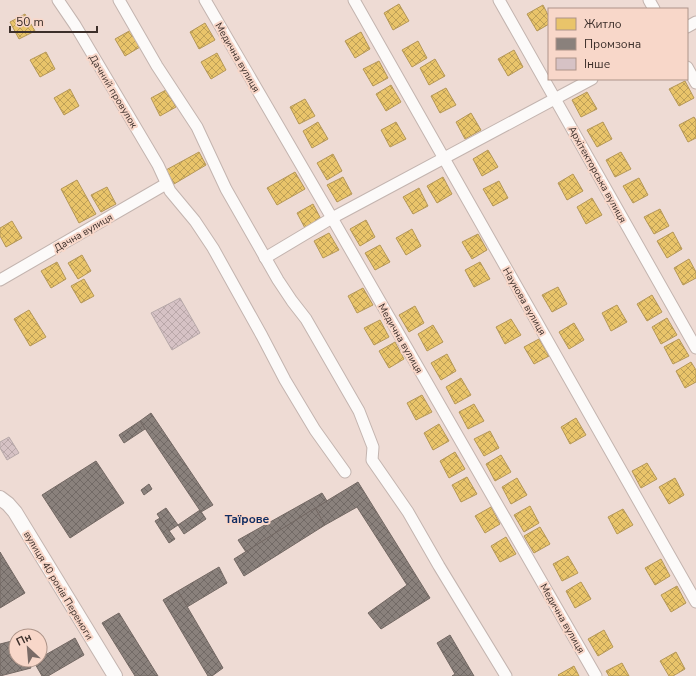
<svg xmlns="http://www.w3.org/2000/svg" width="696" height="676" font-family="'Nunito Sans',sans-serif">
<defs>
<pattern id="homes-cross-hatch" width="8" height="8" patternUnits="userSpaceOnUse"><rect width="8" height="8" fill="#e9c46a"/><path d="M0 0l8 8M0 8l8-8" fill="none" stroke="#bea057"/></pattern>
<pattern id="industry-cross-hatch" width="8" height="8" patternUnits="userSpaceOnUse"><rect width="8" height="8" fill="#8a817c"/><path d="M0 0l8 8M0 8l8-8" fill="none" stroke="#726a66"/></pattern>
<pattern id="building-cross-hatch" width="8" height="8" patternUnits="userSpaceOnUse"><rect width="8" height="8" fill="#d6c2c5"/><path d="M0 0l8 8M0 8l8-8" fill="none" stroke="#b9a7a9"/></pattern>
</defs>
<rect width="100%" height="100%" fill="#eedbd4"/>
<g fill="url(#homes-cross-hatch)" stroke="#b59757">
<path d="M399,4L409,21L393,30L384,13Z"/>
<path d="M543,5L549,17V24L537,31L527,14Z"/>
<path d="M25,14L35,31L19,39L10,22Z"/>
<path d="M205,23L215,40L199,49L190,32Z"/>
<path d="M131,30L140,47L125,56L115,39Z"/>
<path d="M361,32L370,49L355,58L345,41Z"/>
<path d="M418,41L427,58L412,67L402,50Z"/>
<path d="M514,50L523,67L508,76L498,59Z"/>
<path d="M46,52L55,69L40,77L30,60Z"/>
<path d="M217,53L226,70L211,79L201,62Z"/>
<path d="M435,59L445,76L429,85L420,68Z"/>
<path d="M379,61L388,78L373,86L363,69Z"/>
<path d="M685,81L694,98L679,106L669,89Z"/>
<path d="M391,85L401,102L386,111L376,94Z"/>
<path d="M446,88L456,105L440,113L431,96Z"/>
<path d="M70,89L79,106L64,115L54,98Z"/>
<path d="M166,90L176,107L160,116L151,98Z"/>
<path d="M587,92L597,109L581,117L572,100Z"/>
<path d="M305,99L315,116L299,124L290,107Z"/>
<path d="M471,113L481,130L465,139L456,122Z"/>
<path d="M694,117L696,120V138L688,142L679,125Z"/>
<path d="M318,122L328,139L312,148L303,131Z"/>
<path d="M396,122L406,139L390,147L381,130Z"/>
<path d="M603,122L612,139L597,147L587,130Z"/>
<path d="M488,150L498,167L482,176L473,159Z"/>
<path d="M199,152L206,165L174,184L166,170Z"/>
<path d="M621,152L631,169L615,177L606,160Z"/>
<path d="M333,154L342,171L327,180L317,163Z"/>
<path d="M295,172L305,189L277,205L267,188Z"/>
<path d="M573,174L583,191L567,200L558,183Z"/>
<path d="M343,177L352,194L337,202L327,185Z"/>
<path d="M443,177L452,194L437,203L427,186Z"/>
<path d="M639,178L648,195L633,203L623,186Z"/>
<path d="M77,180L96,214L79,223L61,189Z"/>
<path d="M499,181L508,198L493,206L483,189Z"/>
<path d="M107,187L116,204L101,212L91,195Z"/>
<path d="M419,188L428,206L413,214L403,197Z"/>
<path d="M592,198L602,215L586,224L577,207Z"/>
<path d="M313,204L322,221L306,230L297,213Z"/>
<path d="M660,209L669,226L654,234L644,217Z"/>
<path d="M366,220L375,237L360,246L350,229Z"/>
<path d="M12,221L22,238L6,247L0,236V228Z"/>
<path d="M412,229L421,246L406,255L396,238Z"/>
<path d="M673,232L682,249L667,258L657,241Z"/>
<path d="M329,233L339,250L323,258L314,241Z"/>
<path d="M478,234L487,250L472,259L462,242Z"/>
<path d="M380,245L390,262L375,270L365,253Z"/>
<path d="M82,255L91,271L78,279L68,263Z"/>
<path d="M689,259L696,272V278L683,285L674,268Z"/>
<path d="M57,262L66,279L51,288L41,271Z"/>
<path d="M480,262L490,279L474,287L465,270Z"/>
<path d="M84,279L94,296L81,303L71,286Z"/>
<path d="M558,287L567,304L552,312L542,295Z"/>
<path d="M363,288L373,305L357,313L348,296Z"/>
<path d="M652,295L662,312L647,321L637,304Z"/>
<path d="M617,305L627,322L611,331L602,313Z"/>
<path d="M415,306L424,323L409,332L399,315Z"/>
<path d="M29,310L46,337L30,346L14,319Z"/>
<path d="M667,318L677,335L661,344L652,327Z"/>
<path d="M511,319L521,335L505,344L496,327Z"/>
<path d="M380,320L389,337L374,345L364,328Z"/>
<path d="M574,323L584,340L569,349L559,332Z"/>
<path d="M433,325L443,342L427,351L418,334Z"/>
<path d="M539,339L549,356L534,364L524,347Z"/>
<path d="M679,339L689,356L673,364L664,347Z"/>
<path d="M395,342L404,359L389,368L379,351Z"/>
<path d="M447,354L456,371L441,380L431,363Z"/>
<path d="M691,362L696,370V382L685,388L676,371Z"/>
<path d="M461,378L471,395L455,404L446,387Z"/>
<path d="M422,395L432,412L416,420L407,403Z"/>
<path d="M474,404L484,421L468,429L459,412Z"/>
<path d="M576,418L586,435L570,444L561,427Z"/>
<path d="M439,424L449,441L433,450L424,433Z"/>
<path d="M490,431L499,448L484,456L474,439Z"/>
<path d="M455,452L465,469L449,478L440,461Z"/>
<path d="M501,455L511,472L495,481L486,464Z"/>
<path d="M647,463L657,479L641,488L632,471Z"/>
<path d="M467,477L477,494L461,502L452,485Z"/>
<path d="M517,478L527,495L511,504L502,487Z"/>
<path d="M675,478L684,495L669,504L659,487Z"/>
<path d="M530,506L539,523L524,532L514,515Z"/>
<path d="M491,507L500,524L485,533L475,516Z"/>
<path d="M623,509L633,525L617,534L608,517Z"/>
<path d="M540,527L550,544L534,553L524,536Z"/>
<path d="M506,537L516,554L500,562L491,546Z"/>
<path d="M568,556L578,573L562,581L553,564Z"/>
<path d="M661,559L670,576L655,585L645,568Z"/>
<path d="M581,582L591,599L575,608L566,591Z"/>
<path d="M677,586L686,603L671,612L661,595Z"/>
<path d="M604,630L613,647L598,656L588,639Z"/>
<path d="M676,652L685,669L673,676H669L660,661Z"/>
<path d="M622,663L629,676H609L606,671Z"/>
<path d="M574,666L579,676H559L558,675Z"/>
</g>
<g fill="url(#industry-cross-hatch)" stroke="#736863">
<path d="M151,413L213,505L201,512L140,421Z"/>
<path d="M140,421L145,429L124,443L119,435Z"/>
<path d="M96,461L124,503L70,538L42,495Z"/>
<path d="M358,482L430,598L381,629L368,613L407,585L357,507L325,525L315,508Z"/>
<path d="M149,484L152,489L144,495L141,490Z"/>
<path d="M322,493L327,501L246,552L238,540Z"/>
<path d="M166,508L178,525L169,531L157,514Z"/>
<path d="M315,508L325,525L244,576L234,559Z"/>
<path d="M200,510L206,519L184,534L178,525Z"/>
<path d="M160,518L175,539L169,543L155,521Z"/>
<path d="M0,552L25,593L0,608Z"/>
<path d="M219,567L227,583L187,607L178,591Z"/>
<path d="M178,591L223,668L212,676H208L163,600Z"/>
<path d="M119,613L158,676H135L102,623Z"/>
<path d="M450,635L474,676H452L455,674L437,643Z"/>
<path d="M75,638L84,655L48,676H42L34,662L40,660V658Z"/>
<path d="M16,640V660H28L31,668L0,676V644Z"/>
</g>
<g fill="url(#building-cross-hatch)" stroke="#b7a9a9">
<path d="M180,298L200,333L172,350L151,313Z"/>
<path d="M9,437L19,453L7,460L0,448V442Z"/>
</g>
<g fill="none" stroke-linecap="round" stroke-linejoin="round">
<defs>
<g id="minor">
<path d="M58,0L75,25L158,165L170,191L195,221L213,248L262,336L285,380L315,430L345,472"/>
<path d="M119,0L157,66L197,127L226,189L278,280L292,301L306,319L359,411L373,447L372,460L408,512L439,566L506,676"/>
<path d="M205,0L332,218L596,676"/>
<path d="M354,0L696,602"/>
<path d="M499,0L696,348"/>
<path d="M649,0L654,9"/>
<path d="M687,27L696,22"/>
<path d="M687,67L696,83"/>
<path d="M265,258L332,218L592,79"/>
<path d="M0,280L166,184"/>
</g>
<path id="tertiary" d="M0,498L8,504L15,512L115,676"/>
</defs>
<use href="#minor" stroke="#c3b4af" stroke-width="13"/>
<use href="#tertiary" stroke="#c3b4af" stroke-width="16"/>
<use href="#minor" stroke="#fcfaf9" stroke-width="11"/>
<use href="#tertiary" stroke="#fcfaf9" stroke-width="14"/>
</g>
<g text-anchor="middle" stroke-width="4" stroke-linejoin="round" paint-order="stroke">
<g font-size="10" fill="#3c2f2a" stroke="#f8d7c9">
<text transform="translate(238 57) rotate(60)" y="4">Медична вулиця</text>
<text transform="translate(114 91) rotate(59)" y="4">Дачний провулок</text>
<text transform="translate(598 174) rotate(61)" y="4">Архітекторська вулиця</text>
<text transform="translate(83 232) rotate(-30)" y="4">Дачна вулиця</text>
<text transform="translate(525 301) rotate(60)" y="4">Наукова вулиця</text>
<text transform="translate(401 338) rotate(60)" y="4">Медична вулиця</text>
<text transform="translate(59 585) rotate(59)" y="4">вулиця 40 років Перемоги</text>
<text transform="translate(563 618) rotate(60)" y="4">Медична вулиця</text>
</g>
<g font-size="12" font-weight="bold" fill="#122e63" stroke="#f8d7c9">
<text x="247" y="523">Таїрове</text>
</g>
</g>
<rect x="548" y="8" width="140" height="72" fill="#f8d7c9" stroke="#ad9489"/>
<rect x="556" y="18" width="20" height="12" fill="#e9c46a" stroke="#ad9489"/>
<text x="584" y="28" font-size="12" fill="#3c2f2a">Житло</text>
<rect x="556" y="38" width="20" height="12" fill="#8a817c" stroke="#ad9489"/>
<text x="584" y="48" font-size="12" fill="#3c2f2a">Промзона</text>
<rect x="556" y="58" width="20" height="12" fill="#d6c2c5" stroke="#ad9489"/>
<text x="584" y="68" font-size="12" fill="#3c2f2a">Інше</text>
<g transform="translate(28 648) rotate(334)"><circle r="19" fill="#f8d7c9" stroke="#ad9489"/>
<path d="M0-3L7 15L0 10L-7 15Z" fill="#7a6b66"/>
<text y="-6" font-size="11" font-weight="bold" text-anchor="middle" fill="#3c2f2a">Пн</text>
</g>
<path d="M10 26v6h87v-6" fill="none" stroke="#3c2f2a" stroke-width="2"/>
<text x="16" y="26" font-size="12" fill="#3c2f2a" stroke="#f8d7c9" stroke-width="3" paint-order="stroke">50 m</text>
</svg>
